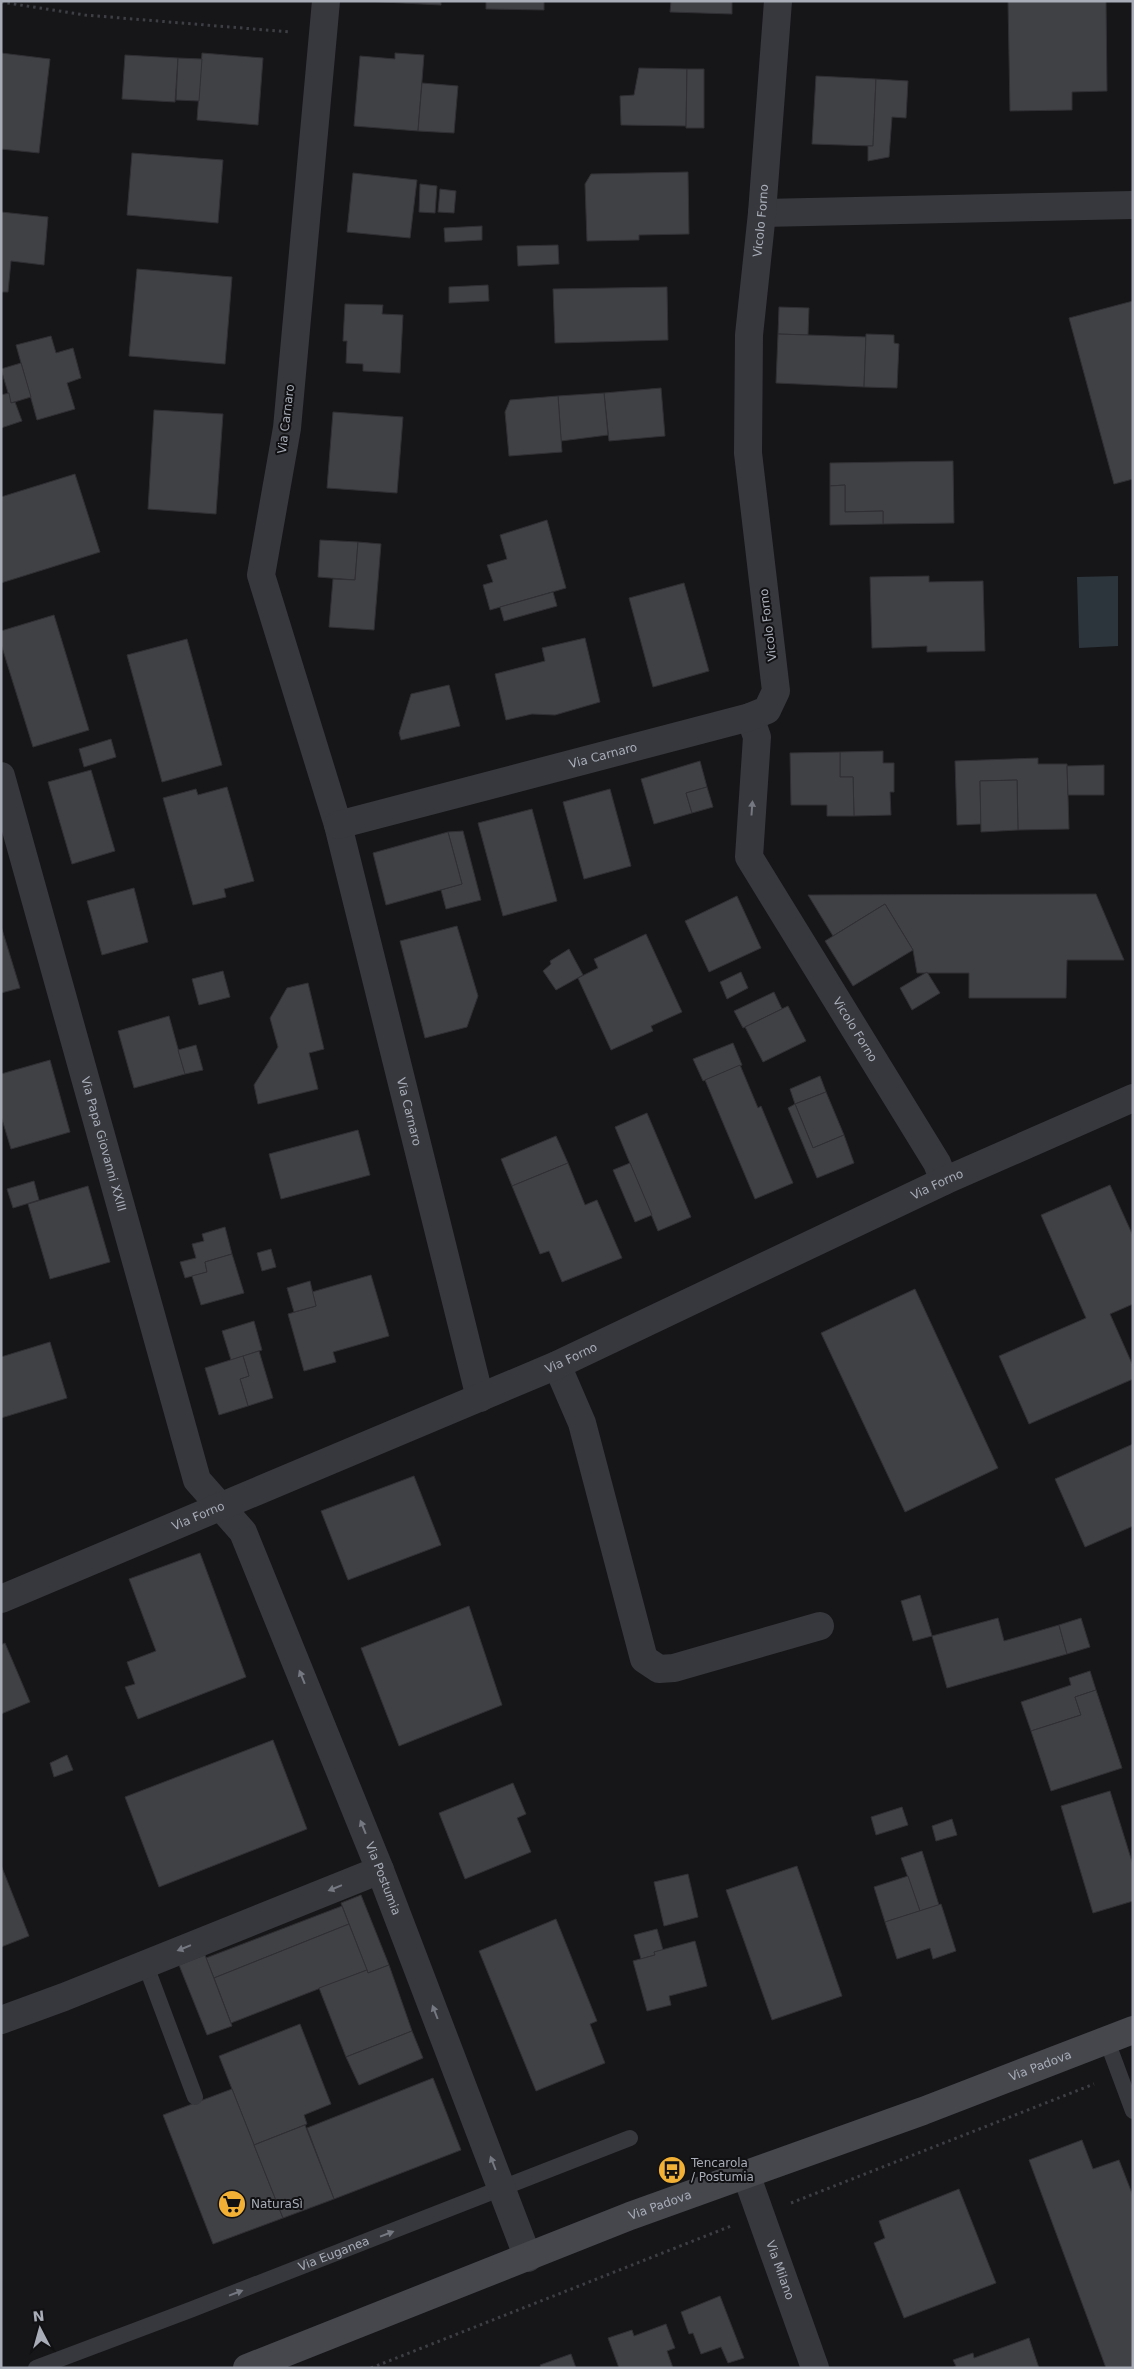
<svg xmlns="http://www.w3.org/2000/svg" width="1134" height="2369" font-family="'DejaVu Sans',sans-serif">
<rect width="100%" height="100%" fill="#161618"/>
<path fill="#2c353c" d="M1118,576V646L1079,648L1077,577Z"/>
<g fill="#404145" stroke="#303034">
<path d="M364,1H441V5Z"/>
<path d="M486,1H544V10L486,9Z"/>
<path d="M671,1H732V14L670,12Z"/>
<path d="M1008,1H1106L1107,91L1072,92V110L1010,111Z"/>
<path d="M1,53L50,59L39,153L1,149Z"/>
<path d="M202,53L263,58L258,125L197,120Z"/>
<path d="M395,53L424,55L418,131L354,126L360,56L395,59Z"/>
<path d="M125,55L178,58L175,102L122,99Z"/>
<path d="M178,58L202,59L199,101L176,100Z"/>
<path d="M639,68L687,69L686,126L621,125L620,96L634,95Z"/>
<path d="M687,69H704V128H686Z"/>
<path d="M816,76L876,79L873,146L812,144Z"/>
<path d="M876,79L908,81L906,118L892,117L889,157L868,161V146H873Z"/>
<path d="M422,83L458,86L454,133L418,131Z"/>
<path d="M132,153L223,160L218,223L127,215Z"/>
<path d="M688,172L689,234L639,235V240L587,241L585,184L591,174Z"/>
<path d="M353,173L417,180L410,238L347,232Z"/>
<path d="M420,184L437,186L435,213L419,212Z"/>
<path d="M440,189L456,191L454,213L438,212Z"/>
<path d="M1,212L48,217L44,265L11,261L8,292H1Z"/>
<path d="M482,226V240L445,242L444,228Z"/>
<path d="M558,245L559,264L518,266L517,246Z"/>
<path d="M137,269L232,277L225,364L129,356Z"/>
<path d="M488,285L489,301L449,303V287Z"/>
<path d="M667,287L668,340L555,343L553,289Z"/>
<path d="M1133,301V479L1114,484L1069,318Z"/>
<path d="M345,304L383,305L382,314L403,315L400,373L363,371V364L346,363L347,341H343Z"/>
<path d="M779,307L809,308L808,335L778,334Z"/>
<path d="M778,334L866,337L864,387L776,383Z"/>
<path d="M866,334L894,335V343L899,344L897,388L864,387Z"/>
<path d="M51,336L56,353L73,348L81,378L67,383L75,409L37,420L16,345Z"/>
<path d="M21,363L31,397L11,403L1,369Z"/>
<path d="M661,388L665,436L609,441L604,393Z"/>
<path d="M9,393L11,403L15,402L22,421L1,428V395Z"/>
<path d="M604,393L608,435L561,441L558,396Z"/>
<path d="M558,396L562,452L509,456L505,412L510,400Z"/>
<path d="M154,410L223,414L216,514L148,509Z"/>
<path d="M333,412L403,417L397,493L327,488Z"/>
<path d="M953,461L954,523L883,524V511L845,512V485L830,486V463Z"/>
<path d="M75,474L100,552L1,583V497Z"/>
<path d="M845,485V512L883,511V524L830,525V486Z"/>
<path d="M547,520L566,588L490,610L483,585L493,582L487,565L507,559L500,535Z"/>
<path d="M320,540L358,542L355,580L318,577Z"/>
<path d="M358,542L381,544L374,630L329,627L333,579L355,580Z"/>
<path d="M929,576V582L983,581L985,651L927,652V646L872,648L870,577Z"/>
<path d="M684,583L709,671L653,687L629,598Z"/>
<path d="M553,592L557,606L504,621L500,607Z"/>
<path d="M54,615L89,730L33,747L1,644V631Z"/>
<path d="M585,638L600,702L555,715L532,714L506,720L495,674L545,661L542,648Z"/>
<path d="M187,639L222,765L162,782L127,655Z"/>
<path d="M449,685L460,726L401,740L399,733L411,694Z"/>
<path d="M111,739L116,757L84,767L79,749Z"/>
<path d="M883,751V763H894V792H890L891,815L854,816L853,777H840V752Z"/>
<path d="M840,752V777H853L854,816H827V805H791L790,753Z"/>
<path d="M1038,758V764H1067L1069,829L1018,830L1017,780L980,781L981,824L957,825L955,761Z"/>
<path d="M700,761L707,787L686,793L692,813L654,824L641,779Z"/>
<path d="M1104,765V795H1068L1067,766Z"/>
<path d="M91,770L115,851L72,864L48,782Z"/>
<path d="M1017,780L1018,830L981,832L980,781Z"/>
<path d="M227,787L254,881L224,889L226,897L193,905L163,798L196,789L198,795Z"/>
<path d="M707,787L713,807L692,813L686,793Z"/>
<path d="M610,789L631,866L584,879L563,802Z"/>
<path d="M532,809L557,901L503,916L478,823Z"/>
<path d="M463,831L481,900L446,909L441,890L462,884L448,832Z"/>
<path d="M448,832L462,884L386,905L373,853Z"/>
<path d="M134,888L148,942L102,955L87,901Z"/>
<path d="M1096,894L1124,960H1067L1066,998H969V973H917L913,950L885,904L833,936L808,895Z"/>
<path d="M737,896L761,948L709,972L685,921Z"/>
<path d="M885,904L913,950L853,986L825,941Z"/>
<path d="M1,926L20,988L1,993Z"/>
<path d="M457,926L478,996L467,1027L425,1038L400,941Z"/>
<path d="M646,934L682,1012L651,1026L653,1031L611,1050L578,978L598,968L594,959Z"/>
<path d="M569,949L583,975L556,990L543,971L551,964L550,961Z"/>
<path d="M223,971L230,997L199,1005L192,979Z"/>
<path d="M741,972L748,988L727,999L720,982Z"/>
<path d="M927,972L940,993L912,1010L900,988Z"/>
<path d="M308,983L324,1049L309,1053L318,1089L258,1104L254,1085L278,1047L270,1018L287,988Z"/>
<path d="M774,992L782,1009L743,1028L734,1011Z"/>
<path d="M788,1006L806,1041L763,1062L745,1027Z"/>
<path d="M169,1016L185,1074L134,1088L118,1031Z"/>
<path d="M733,1043L742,1065L703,1081L693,1059Z"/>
<path d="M196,1045L203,1070L185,1074L178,1050Z"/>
<path d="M50,1060L70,1132L11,1149L1,1116V1074Z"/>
<path d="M740,1065L758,1108L761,1106L793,1183L755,1199L705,1080Z"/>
<path d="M820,1076L826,1092L795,1104L790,1089Z"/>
<path d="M826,1092L844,1135L813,1148L795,1104Z"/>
<path d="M795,1104L813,1148L844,1135L854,1163L817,1178L788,1108Z"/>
<path d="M647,1113L691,1217L658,1231L615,1127Z"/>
<path d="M358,1130L370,1175L281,1199L269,1154Z"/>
<path d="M556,1136L568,1163L512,1186L501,1159Z"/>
<path d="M568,1163L585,1205L597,1200L622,1258L562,1282L549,1251L540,1254L512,1186Z"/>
<path d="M630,1163L652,1215L635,1222L613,1170Z"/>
<path d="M34,1181L39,1200L13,1208L7,1189Z"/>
<path d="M1110,1185L1133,1236V1304L1110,1314L1133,1366V1379L1029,1424L999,1356L1086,1318L1041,1215Z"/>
<path d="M88,1186L110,1262L50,1279L28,1204Z"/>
<path d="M225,1227L232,1254L205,1262L207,1272L185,1278L180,1262L196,1258L192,1244L204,1241L202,1234Z"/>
<path d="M271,1249L276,1267L262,1271L257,1253Z"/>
<path d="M232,1254L244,1293L201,1305L192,1276L207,1272L205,1262Z"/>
<path d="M371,1275L389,1336L333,1352L336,1362L304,1371L288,1314L316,1306L312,1292Z"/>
<path d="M310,1281L316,1306L294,1312L287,1288Z"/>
<path d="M915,1289L998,1468L905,1512L821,1333Z"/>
<path d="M254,1321L262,1350L231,1360L222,1331Z"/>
<path d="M50,1342L67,1398L1,1418V1357Z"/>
<path d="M259,1351L273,1398L248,1406L240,1379L249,1376L243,1356Z"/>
<path d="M243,1356L249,1376L240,1379L248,1406L219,1415L205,1368Z"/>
<path d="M1133,1444V1526L1085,1547L1055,1479Z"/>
<path d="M414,1476L441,1545L348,1580L321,1511Z"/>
<path d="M200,1553L246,1677L138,1719L125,1687L135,1684L127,1662L156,1651L129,1579Z"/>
<path d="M920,1595L932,1636L913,1641L901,1601Z"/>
<path d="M469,1606L502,1705L399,1746L361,1648Z"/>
<path d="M998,1618L1004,1641L1059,1625L1067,1654L947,1688L932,1636Z"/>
<path d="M1081,1618L1090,1647L1067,1654L1059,1625Z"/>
<path d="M5,1643L30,1702L1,1714V1645Z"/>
<path d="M1090,1671L1096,1690L1075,1697L1081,1715L1031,1731L1021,1702L1071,1685L1069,1678Z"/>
<path d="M1096,1690L1122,1768L1051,1791L1031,1731L1081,1715L1075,1697Z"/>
<path d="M273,1740L307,1829L159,1887L125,1797Z"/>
<path d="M67,1755L73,1770L54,1777L50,1763Z"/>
<path d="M513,1783L526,1814L517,1818L531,1852L465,1879L439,1813Z"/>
<path d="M1110,1791L1133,1865V1901L1093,1913L1061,1806Z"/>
<path d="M902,1807L908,1825L876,1835L871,1817Z"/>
<path d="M952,1819L957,1835L936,1841L932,1826Z"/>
<path d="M922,1851L939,1905L920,1911L901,1858Z"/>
<path d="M1,1865L29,1936L1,1947Z"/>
<path d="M797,1866L842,1996L772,2020L726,1890Z"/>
<path d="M688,1874L698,1917L664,1926L654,1882Z"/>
<path d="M908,1876L920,1911L885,1922L874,1887Z"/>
<path d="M361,1895L389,1965L368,1973L341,1903Z"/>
<path d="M941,1904L956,1951L933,1959L930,1948L897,1959L885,1922Z"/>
<path d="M342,1906L349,1924L214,1978L206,1958Z"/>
<path d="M556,1919L597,2021L590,2024L605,2063L536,2091L479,1951Z"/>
<path d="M349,1924L367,1970L231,2023L214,1978Z"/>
<path d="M657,1929L663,1950L654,1952L655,1955L641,1959L634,1935Z"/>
<path d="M695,1941L707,1986L669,1996L671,2005L647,2011L633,1961L655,1955L654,1952Z"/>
<path d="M205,1955L232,2026L207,2035L179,1965Z"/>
<path d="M389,1965L412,2031L346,2057L319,1988L367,1970L368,1973Z"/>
<path d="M300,2024L331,2104L304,2115L307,2124L254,2145L219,2056Z"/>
<path d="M412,2031L423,2058L359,2085L346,2057Z"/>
<path d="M433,2078L461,2150L334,2199L307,2128Z"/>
<path d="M232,2089L283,2218L213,2244L163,2115Z"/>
<path d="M305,2125L334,2199L283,2218L254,2145Z"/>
<path d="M1082,2140L1093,2169L1119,2160L1133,2196V2368H1106L1029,2160Z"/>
<path d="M959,2189L996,2283L904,2318L874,2243L885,2238L879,2221Z"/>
<path d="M720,2296L744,2358L728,2363L721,2347L701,2354L693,2333L689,2334L681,2312Z"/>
<path d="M666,2324L675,2348L667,2351L673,2368H619L608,2338L632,2330L634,2336Z"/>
<path d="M1029,2338L1039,2368H952L956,2366L953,2360L973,2353L974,2358Z"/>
<path d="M571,2354L576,2368H541L540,2365Z"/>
</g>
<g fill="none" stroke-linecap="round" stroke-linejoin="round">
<g stroke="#3d3f44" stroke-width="3" stroke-dasharray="2.5 4" stroke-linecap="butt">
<path d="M1,2L85,15L290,32"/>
<path d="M791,2203L1094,2084"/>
<path d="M371,2368L731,2226"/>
</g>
<g stroke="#37383d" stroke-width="16">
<path d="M145,1963L195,2097"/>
<path d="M1107,2041L1133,2111"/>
<path id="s1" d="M36,2368L190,2310L630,2138"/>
</g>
<g stroke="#37383d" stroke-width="28">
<path id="s2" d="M326,1L287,428L261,575L338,825L480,1398"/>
<path d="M762,213L1133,205"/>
<path id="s3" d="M750,717L757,737L749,857L937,1163L944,1181"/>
<path id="s4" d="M1,776L197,1480L243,1532L380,1870L528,2258"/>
<path id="s5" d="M338,825L750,717L767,710L776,691L748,453L749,335L762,213L778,1"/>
<path d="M557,1365L582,1423L644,1659L659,1669L674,1668L820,1626"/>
<path id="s6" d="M1,1599L557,1365L944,1181L1133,1098"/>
<path d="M1,2020L64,1997L380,1870"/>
<path id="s7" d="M746,2174L815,2368"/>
</g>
<path stroke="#45474d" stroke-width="28" id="s8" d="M247,2368L630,2216L923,2111L1133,2030"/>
</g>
<defs><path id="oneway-solid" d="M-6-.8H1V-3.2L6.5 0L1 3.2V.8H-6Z" transform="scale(1.25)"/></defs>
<g fill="#757881">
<use href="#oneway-solid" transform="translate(752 808) rotate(-86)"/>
<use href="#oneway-solid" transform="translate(302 1677) rotate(-112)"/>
<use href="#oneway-solid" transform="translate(363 1827) rotate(-112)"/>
<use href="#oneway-solid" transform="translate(335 1888) rotate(158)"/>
<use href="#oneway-solid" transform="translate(184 1948) rotate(158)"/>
<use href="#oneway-solid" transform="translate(435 2012) rotate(-111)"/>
<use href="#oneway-solid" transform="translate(493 2163) rotate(-111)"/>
<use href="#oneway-solid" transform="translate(387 2234) rotate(-21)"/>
<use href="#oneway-solid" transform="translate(236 2293) rotate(-21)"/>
</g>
<defs>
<symbol id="bus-disc" viewBox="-11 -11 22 22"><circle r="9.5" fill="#f2b134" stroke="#111113"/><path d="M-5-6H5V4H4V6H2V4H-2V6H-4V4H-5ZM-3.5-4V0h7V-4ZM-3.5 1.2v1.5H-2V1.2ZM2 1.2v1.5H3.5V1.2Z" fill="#111"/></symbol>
<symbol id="supermarket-disc" viewBox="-11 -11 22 22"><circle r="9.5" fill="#f2b134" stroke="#111113"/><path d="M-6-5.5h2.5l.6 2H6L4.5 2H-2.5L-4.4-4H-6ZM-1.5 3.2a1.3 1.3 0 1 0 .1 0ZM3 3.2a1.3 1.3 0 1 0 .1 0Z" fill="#111"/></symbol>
</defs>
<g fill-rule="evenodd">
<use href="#bus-disc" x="656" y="2154" width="32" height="32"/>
<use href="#supermarket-disc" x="216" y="2188" width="32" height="32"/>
</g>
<g text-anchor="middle" stroke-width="4" stroke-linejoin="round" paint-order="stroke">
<g font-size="12" fill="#a8adb8" stroke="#111113">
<text dy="4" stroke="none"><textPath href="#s5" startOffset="938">Vicolo Forno</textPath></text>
<text transform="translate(286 419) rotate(-83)" y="4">Via Carnaro</text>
<text transform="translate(768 625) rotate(-97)" y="4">Vicolo Forno</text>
<text dy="4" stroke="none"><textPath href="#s5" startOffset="274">Via Carnaro</textPath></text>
<text dy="4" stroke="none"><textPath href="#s3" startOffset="344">Vicolo Forno</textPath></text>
<text dy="4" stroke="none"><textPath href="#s2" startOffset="1135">Via Carnaro</textPath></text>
<text dy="4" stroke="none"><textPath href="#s4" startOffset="382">Via Papa Giovanni XXIII</textPath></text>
<text dy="4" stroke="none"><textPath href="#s6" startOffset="1024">Via Forno</textPath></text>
<text dy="4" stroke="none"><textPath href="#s6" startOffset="619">Via Forno</textPath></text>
<text dy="4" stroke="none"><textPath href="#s6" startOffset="214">Via Forno</textPath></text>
<text dy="4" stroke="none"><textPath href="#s4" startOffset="1174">Via Postumia</textPath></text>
<text dy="4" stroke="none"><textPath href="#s8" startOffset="849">Via Padova</textPath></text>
<text dy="4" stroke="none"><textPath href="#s8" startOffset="444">Via Padova</textPath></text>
<text dy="4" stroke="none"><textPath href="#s1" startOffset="319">Via Euganea</textPath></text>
<text dy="4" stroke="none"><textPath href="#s7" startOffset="102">Via Milano</textPath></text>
</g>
<g font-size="12" fill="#a8adb8" stroke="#111113" text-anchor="start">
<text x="691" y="2167">Tencarola<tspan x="691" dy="14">/ Postumia</tspan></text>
<text x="251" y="2208">NaturaSì</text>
</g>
</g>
<rect width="1134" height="2369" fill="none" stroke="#a8adb8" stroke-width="5"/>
<g transform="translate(40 2329) rotate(354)" stroke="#111113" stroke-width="4" paint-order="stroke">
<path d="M0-4L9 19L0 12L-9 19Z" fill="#a8adb8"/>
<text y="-8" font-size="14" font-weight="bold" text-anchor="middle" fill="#a8adb8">N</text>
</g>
</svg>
